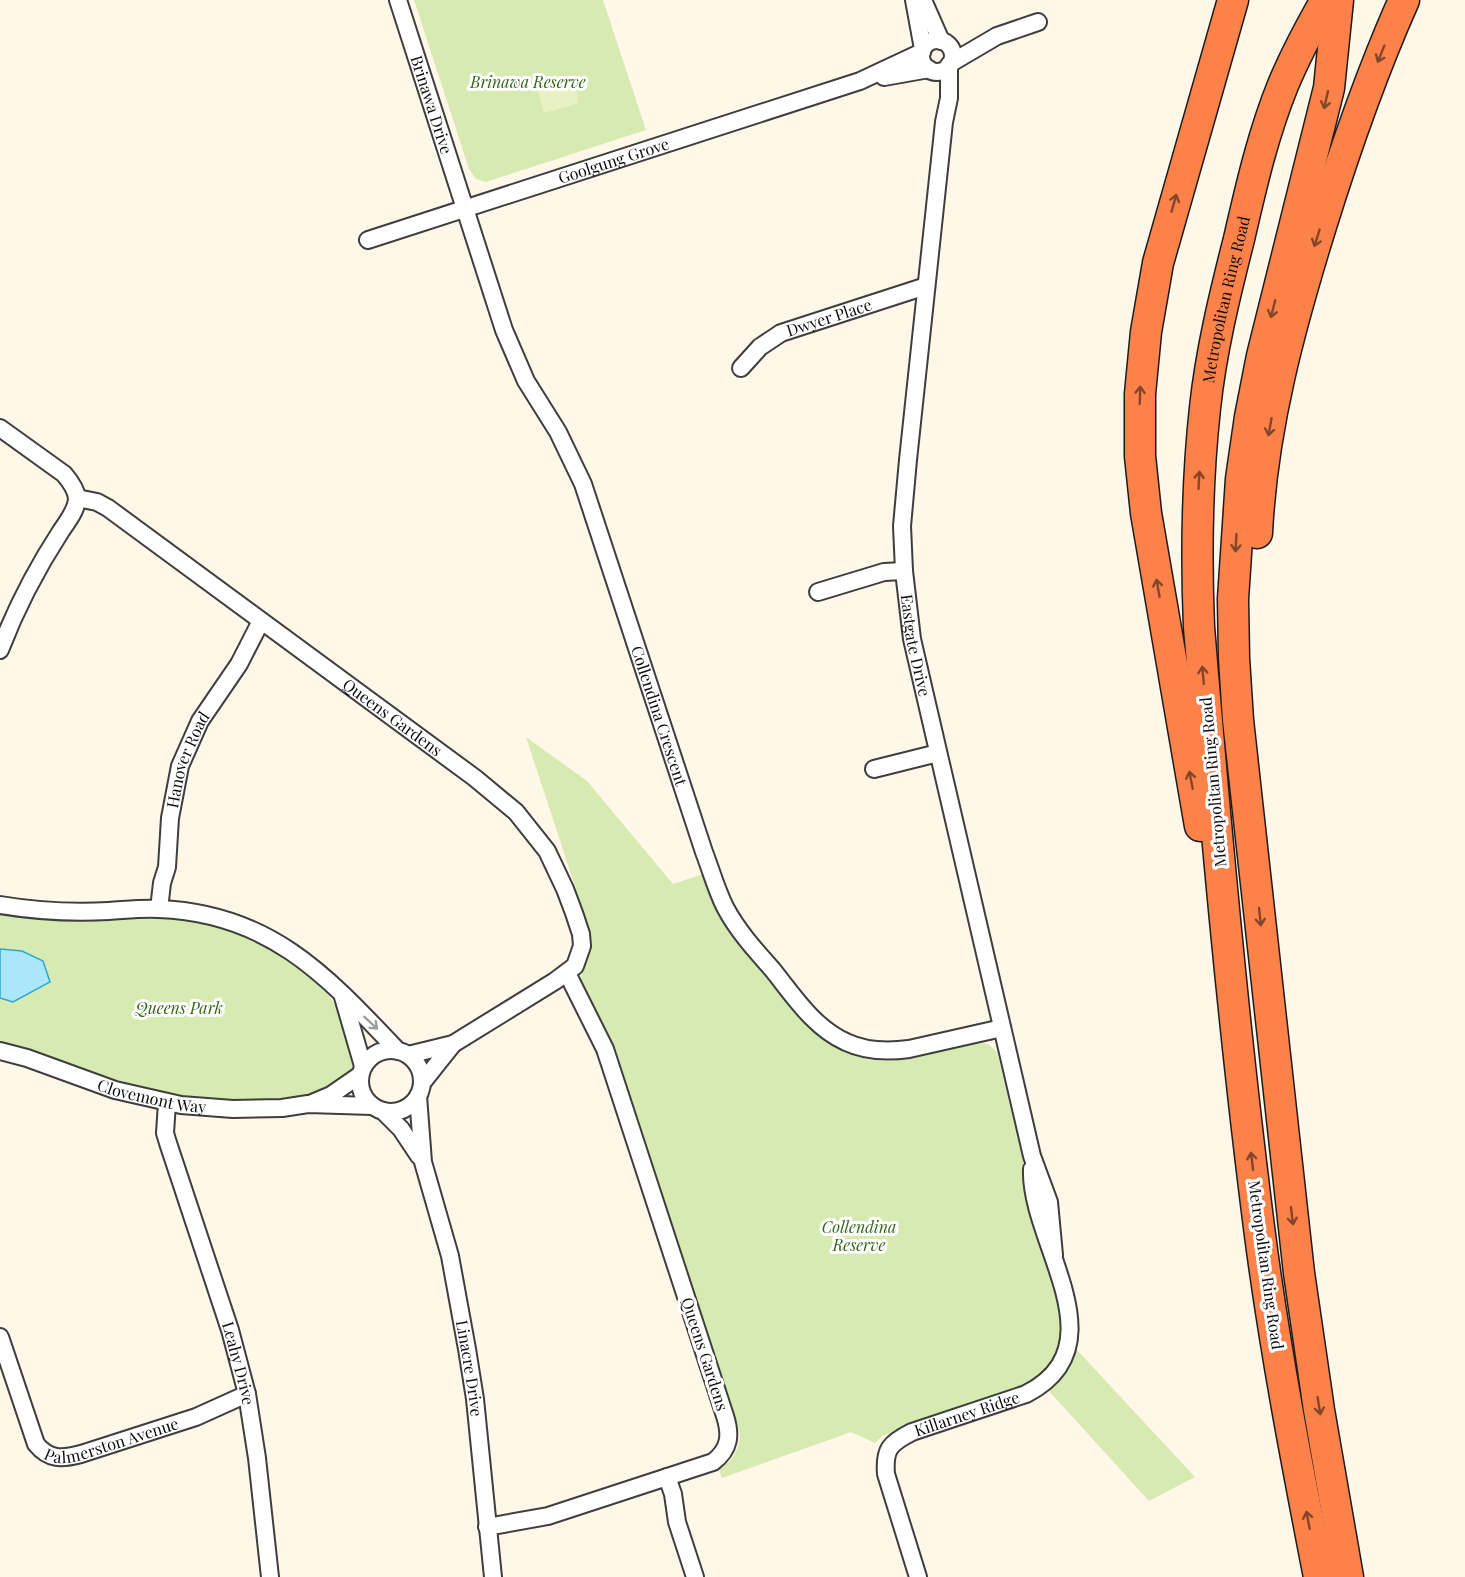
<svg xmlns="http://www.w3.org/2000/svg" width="1465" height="1577" font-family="'Playfair Display',serif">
<rect width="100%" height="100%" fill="#fff7e8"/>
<g fill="#d7eab1">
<path d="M414,0H603L646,130L486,182L476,179L469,169Z"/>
<path d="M526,737L587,781L673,884L703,874C720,926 745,951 779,992C793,1008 806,1027 823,1039C838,1050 855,1057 873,1060C910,1064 946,1046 982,1043L988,1044L997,1052L1062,1324C1061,1339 1058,1355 1049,1368C1032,1390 914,1425 882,1436L875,1443L851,1432L722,1478L719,1469C733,1461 740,1449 740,1433L611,1041L583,991L580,980L590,950L589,929Z"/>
<path d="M0,914C24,917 49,921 73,921C98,922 122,918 146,918C199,917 250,931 293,963C312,977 328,991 340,1012C348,1027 351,1048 356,1064C348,1089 313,1095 290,1097C235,1103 179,1101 126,1085C83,1073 44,1053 0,1042Z"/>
<path d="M1076,1349L1195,1477L1149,1501L1049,1391L1066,1372Z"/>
</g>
<path fill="#e8f1c3" d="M574,81L579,103L544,113L538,91Z"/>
<path fill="#abe7f9" stroke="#2ea8d3" stroke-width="1.5" d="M0,949L22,951L43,961L50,982L13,1002L0,998Z"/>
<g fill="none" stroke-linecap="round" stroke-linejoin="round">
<defs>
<g id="street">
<path id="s1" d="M398,0L504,330L526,381L558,432L583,484L704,852C711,870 716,889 725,907C737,930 755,950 772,969C793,995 814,1028 846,1042C865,1051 887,1052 909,1049L1002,1028"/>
<path d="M914,0L923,49"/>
<path d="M923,0L941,41"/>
<circle cx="937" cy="56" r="16"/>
<path d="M951,63L997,36L1038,22"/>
<path id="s2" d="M949,65V98L944,122L908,460L902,526L904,571L912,639L1032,1156L1049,1202L1054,1255"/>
<path d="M884,77L929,69"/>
<path id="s3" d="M368,240L860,81L922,52"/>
<path id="s4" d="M741,368L760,347L781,333L926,286"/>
<path d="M0,428L64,474C70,481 76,489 77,498C77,510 67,522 61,531C37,568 16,608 0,650"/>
<path id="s5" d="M77,498L97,502L108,508L475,778L516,812L547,851L565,889L574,913L581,934L582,946L575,966L555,981L453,1044L408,1055"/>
<path d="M818,592L884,572L904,571"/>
<path d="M874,769L938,753"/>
<path d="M0,905C36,911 73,913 109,911C126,910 142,908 159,909C270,913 327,976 398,1051"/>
<path id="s6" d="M159,909L162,883L167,867L170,818L180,766L200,721L239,664L261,621"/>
<path d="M343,997L363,1066"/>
<circle cx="391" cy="1081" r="31"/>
<path id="s7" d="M0,1051L27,1058L115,1090L181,1105L233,1109L282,1108L308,1104L372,1106"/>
<path d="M422,1083L453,1044"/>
<path id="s8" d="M418,1096L423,1162L450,1256L467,1349L475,1399L493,1577"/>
<path id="s9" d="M167,1103L165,1133L168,1143L230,1330L247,1394L257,1458L270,1577"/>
<path d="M312,1103L331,1095L360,1075"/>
<path d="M383,1111L401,1129L419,1156"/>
<path id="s10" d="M0,1337L36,1444C49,1460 62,1459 81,1454L196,1417L247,1394"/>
<path d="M667,1477L673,1494L677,1522L695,1577"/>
<path d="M487,1527L548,1516L713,1462C730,1449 731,1435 725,1416L605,1049L567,973"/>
<path id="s11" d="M918,1577L886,1474C884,1449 890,1443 912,1432L1026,1394C1122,1345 1029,1242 1032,1169"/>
</g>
<g id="highway">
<path d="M1338,0L1329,88L1262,356L1250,417L1241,479L1233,599L1234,658L1238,720L1299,1273L1319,1410L1348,1577"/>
<path d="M1257,533C1262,428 1290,326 1321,226C1345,149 1371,74 1404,0"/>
<path d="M1200,826L1146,513L1140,456V394L1146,332L1158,263L1233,0"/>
<path id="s12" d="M1319,1577C1297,1464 1275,1350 1260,1235C1234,1033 1216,830 1199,627C1196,554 1197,481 1205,408C1211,351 1225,294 1239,239C1251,187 1263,134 1283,85C1295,56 1310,28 1326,0"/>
</g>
</defs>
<use href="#street" stroke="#3e3e3e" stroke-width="20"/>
<use href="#highway" stroke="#1c1c1c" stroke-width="33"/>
<use href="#street" stroke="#fff" stroke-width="16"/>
<use href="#highway" stroke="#fc824a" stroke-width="30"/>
</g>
<defs><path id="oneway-shaft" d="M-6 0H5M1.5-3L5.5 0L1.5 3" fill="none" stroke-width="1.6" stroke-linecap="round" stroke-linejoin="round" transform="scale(1.5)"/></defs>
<g stroke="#84462a">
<use href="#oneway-shaft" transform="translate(1381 54) rotate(112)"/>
<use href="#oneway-shaft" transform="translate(1326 100) rotate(103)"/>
<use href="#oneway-shaft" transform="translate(1174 203) rotate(-74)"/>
<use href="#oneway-shaft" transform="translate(1317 238) rotate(107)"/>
<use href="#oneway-shaft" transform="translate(1273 309) rotate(104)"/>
<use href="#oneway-shaft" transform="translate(1140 395) rotate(-88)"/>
<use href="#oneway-shaft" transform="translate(1270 427) rotate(100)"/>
<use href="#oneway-shaft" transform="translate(1199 480) rotate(-87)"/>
<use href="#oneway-shaft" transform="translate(1236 543) rotate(93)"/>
<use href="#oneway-shaft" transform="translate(1158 588) rotate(-100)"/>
<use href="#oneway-shaft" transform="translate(1203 675) rotate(-95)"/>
<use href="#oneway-shaft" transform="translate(1191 780) rotate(-101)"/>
<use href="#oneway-shaft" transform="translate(1260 917) rotate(84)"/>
<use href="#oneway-shaft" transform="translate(1252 1161) rotate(-97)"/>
<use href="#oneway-shaft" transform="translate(1292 1216) rotate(83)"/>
<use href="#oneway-shaft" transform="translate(1319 1406) rotate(81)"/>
<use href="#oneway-shaft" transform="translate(1308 1520) rotate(-101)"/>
</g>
<use stroke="#9d9d9d" href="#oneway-shaft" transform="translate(371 1023) rotate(43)"/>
<g text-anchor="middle" stroke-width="6" stroke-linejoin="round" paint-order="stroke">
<g font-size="16" font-style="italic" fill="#336419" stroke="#fff">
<text x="528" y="88">Brinawa Reserve</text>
<text x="179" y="1014">Queens Park</text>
<text x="859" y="1233">Collendina<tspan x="859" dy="18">Reserve</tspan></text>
</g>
<g font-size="16" fill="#0b0b0b" stroke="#fff">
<text dy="6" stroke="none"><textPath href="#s1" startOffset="110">Brinawa Drive</textPath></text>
<text dy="6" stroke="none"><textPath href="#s3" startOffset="258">Goolgung Grove</textPath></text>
<text dy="6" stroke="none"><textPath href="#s12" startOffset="1288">Metropolitan Ring Road</textPath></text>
<text dy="6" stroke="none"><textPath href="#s4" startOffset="104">Dwyer Place</textPath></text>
<text dy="6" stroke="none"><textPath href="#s2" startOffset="584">Eastgate Drive</textPath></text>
<text dy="6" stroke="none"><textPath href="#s5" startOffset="386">Queens Gardens</textPath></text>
<text dy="6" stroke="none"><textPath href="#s1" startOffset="764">Collendina Crescent</textPath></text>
<text dy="6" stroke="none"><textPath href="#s6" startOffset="153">Hanover Road</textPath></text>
<text transform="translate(1213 782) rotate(-95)" y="6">Metropolitan Ring Road</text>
<text dy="6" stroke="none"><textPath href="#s7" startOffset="159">Clovemont Way</textPath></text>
<text transform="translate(1266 1265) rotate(82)" y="6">Metropolitan Ring Road</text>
<text transform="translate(705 1354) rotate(72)" y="6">Queens Gardens</text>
<text dy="6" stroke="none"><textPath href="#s9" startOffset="272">Leahy Drive</textPath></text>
<text dy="6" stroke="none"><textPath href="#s8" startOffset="278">Linacre Drive</textPath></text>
<text dy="6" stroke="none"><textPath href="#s11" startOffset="220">Killarney Ridge</textPath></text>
<text dy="6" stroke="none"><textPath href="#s10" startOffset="195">Palmerston Avenue</textPath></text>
</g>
</g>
</svg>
